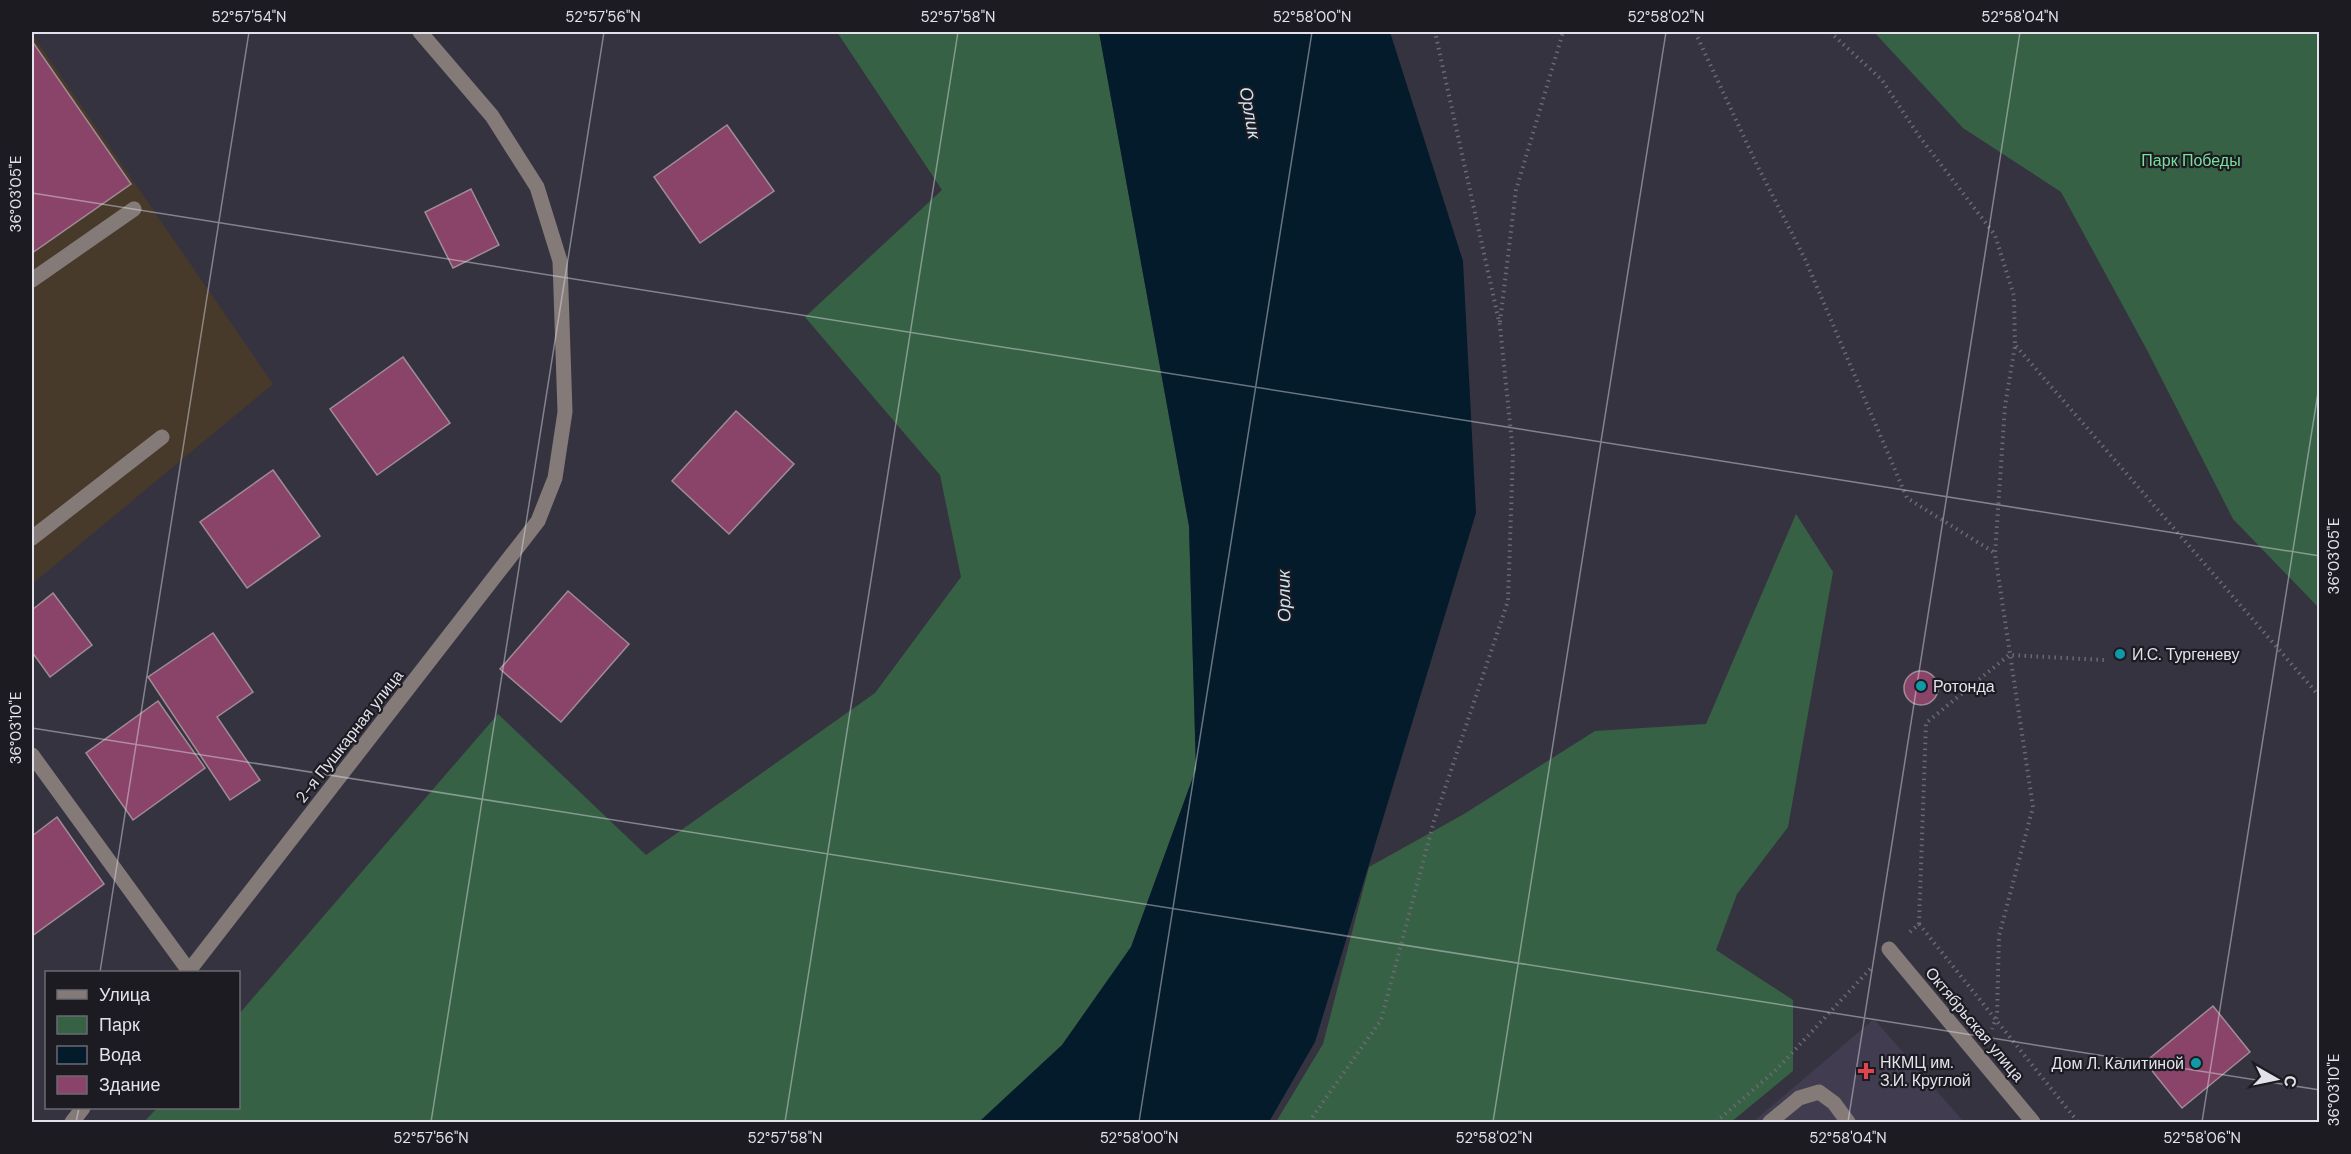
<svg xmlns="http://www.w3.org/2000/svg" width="2351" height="1154" font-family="'DM Sans',sans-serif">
<rect width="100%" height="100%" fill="#363341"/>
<path fill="#473a2b" d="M32,34L273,384L32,584Z"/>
<path fill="#413c50" d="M1874,1019L1964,1122H1753Z"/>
<g fill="#376144">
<path d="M837,32H1099L1189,526L1196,769L1131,947L1062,1045L979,1122H144L157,1108H238L239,1014L498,714L646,855L875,693L961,577L940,475L805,317L942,190Z"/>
<path d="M1874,32H2319V608L2233,519L2147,350L2061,192L1963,128Z"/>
<path d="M1796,514L1833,572L1788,827L1737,894L1716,950L1793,1000V1071L1731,1122H1276L1323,1044L1369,867L1464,814L1595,731L1706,724Z"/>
</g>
<path fill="#041b2b" d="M1099,32H1390L1463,261L1476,513L1315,1042L1269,1122H979L1062,1045L1131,947L1196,769L1189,526Z"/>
<g fill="#8b4469" stroke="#9f8c94" stroke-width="1.5">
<path d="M32,41L131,184L32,253Z"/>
<path d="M727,125L774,191L700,243L654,177Z"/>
<path d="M471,189L499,245L453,268L425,212Z"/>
<path d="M403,357L450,423L377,475L330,409Z"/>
<path d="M736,411L794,464L729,534L672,481Z"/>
<path d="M273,470L320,536L247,588L200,522Z"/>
<path d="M568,591L629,644L561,722L500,669Z"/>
<path d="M53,593L92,645L50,677L32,652V610Z"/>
<path d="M213,633L253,692L217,717L260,780L230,800L148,677Z"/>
<circle cx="1921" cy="688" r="17"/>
<path d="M158,701L205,768L133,820L86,753Z"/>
<path d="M57,817L104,884L32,936V836Z"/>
<path d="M2213,1006L2250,1052L2182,1108L2145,1062Z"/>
</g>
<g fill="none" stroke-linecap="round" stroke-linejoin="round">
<g stroke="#6c6976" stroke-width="4" stroke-dasharray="1.5 4.5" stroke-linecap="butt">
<path d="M1695,32L1757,165L1805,259L1907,498L1995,553"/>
<path d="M1830,32L1882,80L1919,136L1995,235L2014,296L2015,346L2005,406L1995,554L2033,807L1999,936L1997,1016L1992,1029"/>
<path d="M1500,322L1516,190L1563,32"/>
<path d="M2016,346L2320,697"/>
<path d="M1919,924L2078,1122"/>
<path d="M1910,932L1919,924L1926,723L2009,655L2104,660"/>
<path d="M1309,1122L1381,1020L1434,821L1508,601L1513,453L1500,326L1435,32"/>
<path d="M1716,1122L1777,1069L1871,968"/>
</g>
<g stroke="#847b78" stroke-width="15">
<path d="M32,280L134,209"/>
<path d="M32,538L162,437"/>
<path d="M32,755L189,971"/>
<path d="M1889,949L2033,1122"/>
<path d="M188,972L538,521L555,478L565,412L560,261L537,187L492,116L420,32"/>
<path d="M72,1122L83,1108"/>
<path d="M1770,1122L1799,1098L1819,1092L1834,1103L1848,1122"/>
</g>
</g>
<path fill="none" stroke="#e3e2eb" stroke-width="1.5" stroke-opacity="0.45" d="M32,193L2320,556M32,728L2320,1090M100,972L249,32M76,1122L79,1108M431,1122L604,32M785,1122L958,32M1139,1122L1312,32M1493,1122L1666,32M1848,1122L2020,32M2202,1122L2320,380"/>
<g fill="#0f9aa8" stroke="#1d1b22" stroke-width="2">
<circle cx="2120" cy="654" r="6"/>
<circle cx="1921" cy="686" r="6"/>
<circle cx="2196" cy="1063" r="6"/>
</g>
<path fill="#e0444e" stroke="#1d1b22" stroke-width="2" d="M1863 1062h6v6h6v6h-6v6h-6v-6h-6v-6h6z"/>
<g text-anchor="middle" stroke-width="4.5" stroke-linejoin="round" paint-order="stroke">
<g font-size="16" fill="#79e09b" stroke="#1d1b22">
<text x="2191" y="166">Парк Победы</text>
</g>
<g font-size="16" fill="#e3e2eb" stroke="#1d1b22" text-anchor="start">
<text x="2132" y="660">И.С. Тургеневу</text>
<text x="1933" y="692">Ротонда</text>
<text x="1880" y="1068">НКМЦ им.<tspan x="1880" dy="18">З.И. Круглой</tspan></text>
<text x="2184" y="1069" text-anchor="end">Дом Л. Калитиной</text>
</g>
<g font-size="16" fill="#e3e2eb" stroke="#1d1b22">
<text transform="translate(349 736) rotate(-52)" y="6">2-я Пушкарная улица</text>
<text transform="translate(1975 1024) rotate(50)" y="6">Октябрьская улица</text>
</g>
<g font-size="18" font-style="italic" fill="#d0e3f1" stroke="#1d1b22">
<text transform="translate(1250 113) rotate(80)" y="6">Орлик</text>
<text transform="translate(1284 596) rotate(-91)" y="6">Орлик</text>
</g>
</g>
<rect width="2351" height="1154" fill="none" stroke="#1d1b22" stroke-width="66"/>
<rect x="45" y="971" width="195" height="138" fill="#1d1b22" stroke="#6c6b72" stroke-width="1.5"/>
<rect x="57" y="990" width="30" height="9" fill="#847b78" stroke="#6c6b72" stroke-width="1.5"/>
<text x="99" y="1001" font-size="18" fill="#e3e2eb">Улица</text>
<rect x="57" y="1016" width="30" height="18" fill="#376144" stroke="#6c6b72" stroke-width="1.5"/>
<text x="99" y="1031" font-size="18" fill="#e3e2eb">Парк</text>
<rect x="57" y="1046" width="30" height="18" fill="#041b2b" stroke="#6c6b72" stroke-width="1.5"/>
<text x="99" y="1061" font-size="18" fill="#e3e2eb">Вода</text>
<rect x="57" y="1076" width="30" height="18" fill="#8b4469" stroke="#6c6b72" stroke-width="1.5"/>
<text x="99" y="1091" font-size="18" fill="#e3e2eb">Здание</text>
<g transform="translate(2276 1079) rotate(99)" stroke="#1d1b22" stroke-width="4.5" paint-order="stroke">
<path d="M0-4.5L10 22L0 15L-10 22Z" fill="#e3e2eb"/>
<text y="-9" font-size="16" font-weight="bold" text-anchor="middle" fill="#e3e2eb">С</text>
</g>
<rect x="33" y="33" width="2285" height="1088" fill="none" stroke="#e3e2eb" stroke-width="2"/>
<g font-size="15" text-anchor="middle" fill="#e3e2eb">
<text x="249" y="22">52°57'54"N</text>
<text x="603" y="22">52°57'56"N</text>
<text x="958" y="22">52°57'58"N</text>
<text x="1312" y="22">52°58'00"N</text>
<text x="1666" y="22">52°58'02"N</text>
<text x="2020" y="22">52°58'04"N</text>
<text transform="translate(16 194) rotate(-90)" y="5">36°03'05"E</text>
<text transform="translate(2334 556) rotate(-90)" y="5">36°03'05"E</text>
<text transform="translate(16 728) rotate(-90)" y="5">36°03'10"E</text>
<text transform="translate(2334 1090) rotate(-90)" y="5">36°03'10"E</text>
<text x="431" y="1143">52°57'56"N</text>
<text x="785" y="1143">52°57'58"N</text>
<text x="1139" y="1143">52°58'00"N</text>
<text x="1494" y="1143">52°58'02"N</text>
<text x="1848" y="1143">52°58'04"N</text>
<text x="2202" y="1143">52°58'06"N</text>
</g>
</svg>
